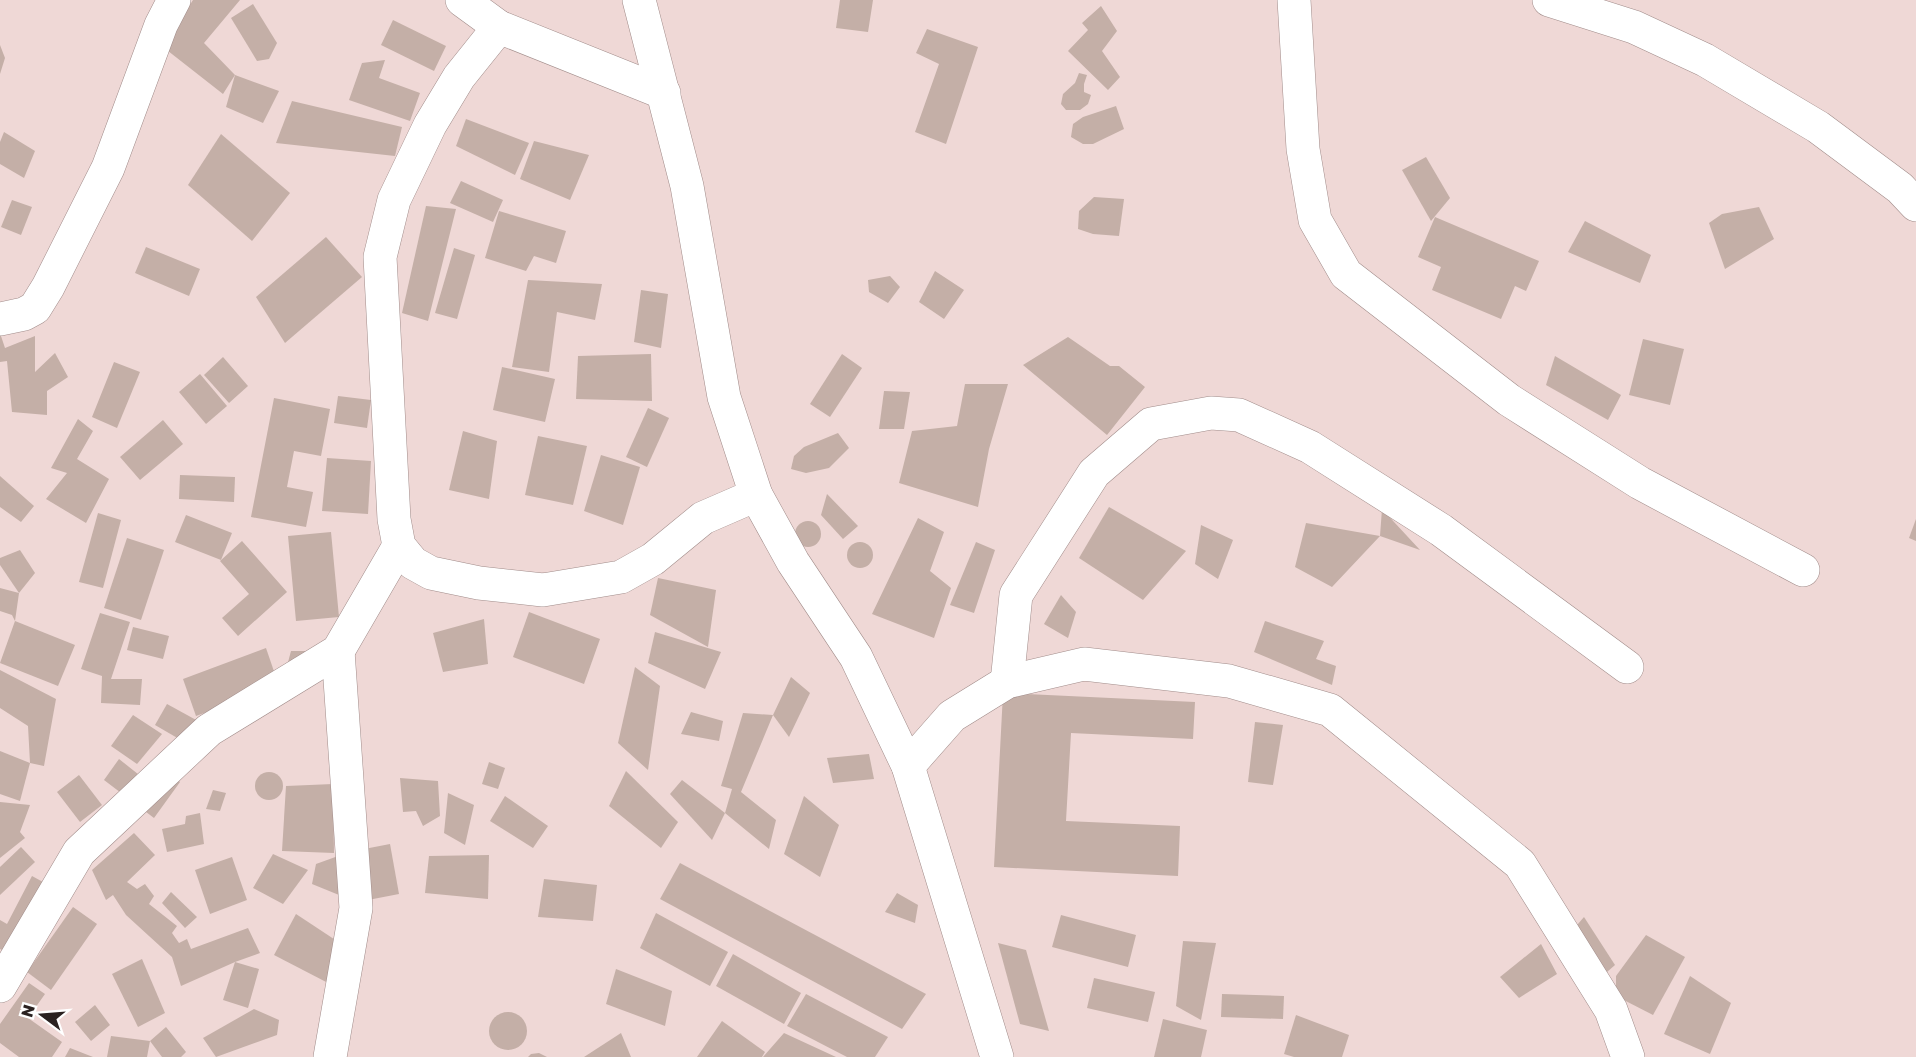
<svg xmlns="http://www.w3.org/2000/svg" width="1916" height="1057" font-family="'Golos Text',sans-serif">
<rect width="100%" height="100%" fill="#efd8d6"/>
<g fill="#c4afa7">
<path d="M193,0H240L204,43L235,75L223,94L163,47Z"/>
<path d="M840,0H873L868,32L836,28Z"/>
<path d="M253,4L277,43L269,59L257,61L231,18Z"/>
<path d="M1101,6L1117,31L1102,51L1120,77L1108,90L1068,51L1088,30L1082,23Z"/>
<path d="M393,20L446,46L434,71L381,45Z"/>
<path d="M927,29L978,47L946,144L915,132L939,64L916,53Z"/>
<path d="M0,45L5,58L0,74Z"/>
<path d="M385,60L379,78L420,93L410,121L349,100L362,63Z"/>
<path d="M1079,73L1087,75L1084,84V92L1091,95L1088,104L1080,110H1066L1061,104L1063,94L1075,83Z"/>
<path d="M235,75L279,91L263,123L226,107Z"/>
<path d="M292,101L402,127L395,156L276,143Z"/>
<path d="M1116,106L1124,129L1093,144H1083L1071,137L1073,124L1083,117Z"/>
<path d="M466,119L529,143L515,175L456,146Z"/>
<path d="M4,132L35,151L24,178L0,164V142Z"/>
<path d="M221,134L290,193L252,241L188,185Z"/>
<path d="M534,141L589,155L570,200L520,179Z"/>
<path d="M1426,157L1450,198L1431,221L1402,170Z"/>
<path d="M461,181L503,200L493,222L450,203Z"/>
<path d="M1094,197L1124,199L1119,236L1093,234L1078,229L1079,211Z"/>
<path d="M12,200L32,207L21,235L1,227Z"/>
<path d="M426,206L456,209L428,321L402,313Z"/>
<path d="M1759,207L1774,239L1725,269L1709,223L1722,214Z"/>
<path d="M499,211L566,231L556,263L534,256L526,271L485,258Z"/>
<path d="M1435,217L1539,261L1526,291L1515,286L1501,319L1432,290L1441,267L1418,257Z"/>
<path d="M1585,221L1651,255L1640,283L1568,252Z"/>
<path d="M326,237L362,277L285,343L256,297Z"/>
<path d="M146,247L200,269L189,296L135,273Z"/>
<path d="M454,248L475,255L457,319L435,313Z"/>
<path d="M935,271L964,290L944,319L919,302Z"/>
<path d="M890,276L900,287L888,303L869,292L868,280Z"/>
<path d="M528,280L602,284L595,320L557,312L549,372L512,367Z"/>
<path d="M641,290L668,294L661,348L634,342Z"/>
<path d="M0,333L5,348L35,336V372L55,353L68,377L47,391V415L12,412L7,361L0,362Z"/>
<path d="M1068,337L1110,366H1119L1145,387L1107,435L1023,365Z"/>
<path d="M1643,339L1684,349L1670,405L1629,395Z"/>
<path d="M651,354L652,401L576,399L578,356Z"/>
<path d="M842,354L862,368L830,417L810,404Z"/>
<path d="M1555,356L1621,395L1608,420L1546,385Z"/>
<path d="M223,357L248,386L229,403L204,375Z"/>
<path d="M114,362L140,372L117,428L92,417Z"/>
<path d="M502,367L555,379L545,422L493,410Z"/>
<path d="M200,374L227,406L206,424L179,392Z"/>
<path d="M965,384H1008L989,449L978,507L899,483L912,431L957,426Z"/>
<path d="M884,391L910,392L904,429H879Z"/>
<path d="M338,396L371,400L367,428L334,423Z"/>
<path d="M274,398L330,409L321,456L294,451L287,487L313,492L306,527L251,517Z"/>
<path d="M648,408L669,418L647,467L626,457Z"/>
<path d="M78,419L93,431L77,459L109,479L86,523L46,499L67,473L51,468Z"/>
<path d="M163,420L183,444L140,480L120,457Z"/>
<path d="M463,431L497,441L489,499L449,490Z"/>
<path d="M838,433L849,448L829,468L806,473L791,469L794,456L804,447Z"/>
<path d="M538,436L587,446L573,505L525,495Z"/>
<path d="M601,455L640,467L623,525L584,511Z"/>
<path d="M327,458L371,461L368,514L322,511Z"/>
<path d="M180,475L235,477L234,502L179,499Z"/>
<path d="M0,476L34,506L21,522L0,507Z"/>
<path d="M827,494L858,526L843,539L821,515Z"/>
<path d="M1109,507L1186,551L1143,600L1079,558Z"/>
<path d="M1382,509L1420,550L1380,536L1332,587L1295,567L1306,523L1380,536Z"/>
<path d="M98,513L121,520L103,588L79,582Z"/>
<path d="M186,515L232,533L221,560L175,542Z"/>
<path d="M918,518L944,532L930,571L951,588L934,638L872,614Z"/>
<path d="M1916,519V541L1909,538Z"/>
<circle cx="808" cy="534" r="13"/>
<path d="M1201,525L1233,540L1218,579L1195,564Z"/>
<path d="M331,532L339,617L296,621L288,536Z"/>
<path d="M127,538L164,550L141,620L104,608Z"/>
<path d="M242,541L287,592L238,636L222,618L249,594L220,561Z"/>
<circle cx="860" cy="555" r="13"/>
<path d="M976,542L995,550L974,613L950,605Z"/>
<path d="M20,550L35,573L19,593L0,565V558Z"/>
<path d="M658,578L716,590L708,647L650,615Z"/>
<path d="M0,588L19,593L15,621L12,615L0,611Z"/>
<path d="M1061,595L1076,612L1068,638L1044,624Z"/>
<path d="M529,612L600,639L584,684L513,657Z"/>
<path d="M100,613L130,622L111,679H142L140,705L101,703L102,676L81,669Z"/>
<path d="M484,619L488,664L443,672L433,633Z"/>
<path d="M15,621L75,645L58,686L0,663Z"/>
<path d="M1265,621L1324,641L1316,659L1336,666L1332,685L1254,652Z"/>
<path d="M133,627L169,636L163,659L127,650Z"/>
<path d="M655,632L721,652L705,689L648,663Z"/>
<path d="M266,648L279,686L196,716L183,679Z"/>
<path d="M291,651H306L315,662L287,666Z"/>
<path d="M635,667L660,686L648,770L618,743Z"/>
<path d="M0,670L56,699L44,766L30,763L28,726L0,708Z"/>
<path d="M791,677L810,693L789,737L773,715Z"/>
<path d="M1003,693L1195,702L1193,739L1071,733L1066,821L1180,826L1178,876L994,867Z"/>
<path d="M167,704L198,721L186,743L155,725Z"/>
<path d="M691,712L723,721L719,741L681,734Z"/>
<path d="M743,713L773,715L741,792L776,820L769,849L725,813L732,789L721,786Z"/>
<path d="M133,715L162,734L137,764L111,746Z"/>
<path d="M1255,722L1283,725L1273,785L1248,782Z"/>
<path d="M0,751L30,763L20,801L0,794Z"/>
<path d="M869,754L874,779L833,783L827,758Z"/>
<path d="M119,759L148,782L160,766L180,782L154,818L104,780Z"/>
<path d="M489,762L505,768L498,789L482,784Z"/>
<path d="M626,771L678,822L661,848L609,806Z"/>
<circle cx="269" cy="786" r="14"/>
<path d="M79,775L102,805L80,822L57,792Z"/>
<path d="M400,778L438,781L440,816L423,826L416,811L403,812Z"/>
<path d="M682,780L725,813L712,840L670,794Z"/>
<path d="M333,784L334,853L282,851L286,786Z"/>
<path d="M213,790L226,793L220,811L206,809Z"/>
<path d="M448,793L474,805L465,845L444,833Z"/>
<path d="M505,796L548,826L533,848L490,821Z"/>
<path d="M804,796L839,825L820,877L784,854Z"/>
<path d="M0,802L30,805L20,832L25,838L0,858Z"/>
<path d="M200,813L204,844L167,852L162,829L185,824L186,816Z"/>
<path d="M134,833L155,855L127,882L137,889L145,884L154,896L149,904L177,926L172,933L179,943L187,939L191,949L248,928L260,953L235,962L259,969L248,1008L223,1000L235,962L181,986L172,957L126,915L113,895L106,900L92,870Z"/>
<path d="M390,844L399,894L368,900L359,850Z"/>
<path d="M21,847L35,862L0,895V867Z"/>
<path d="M352,851L339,895L312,884L316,864Z"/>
<path d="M273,854L308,870L283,904L253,888Z"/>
<path d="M489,855L488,899L425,893L429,856Z"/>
<path d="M232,857L247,900L210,914L195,870Z"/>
<path d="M680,863L926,994L902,1029L660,899Z"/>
<path d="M32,876L54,888L18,958L0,949V920L7,924Z"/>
<path d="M544,879L597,885L593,921L538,917Z"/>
<path d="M171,892L197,917L185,928L162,903Z"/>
<path d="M897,893L918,905L915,923L885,912Z"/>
<path d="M73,907L97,924L51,990L27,972Z"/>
<path d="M656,913L728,952L710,986L640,948Z"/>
<path d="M296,914L349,949L330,984L274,955Z"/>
<path d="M1061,915L1136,935L1128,967L1052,947Z"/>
<path d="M1584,917L1615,965L1599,979L1571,932Z"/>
<path d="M1646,935L1685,957L1653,1015L1616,996V976Z"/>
<path d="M1183,941L1216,943L1201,1020L1176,1006Z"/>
<path d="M998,943L1026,950L1049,1031L1020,1024Z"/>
<path d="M1541,944L1557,974L1519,998L1500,977Z"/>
<path d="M733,954L801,993L784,1024L716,986Z"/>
<path d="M142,959L165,1013L138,1027L112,974Z"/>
<path d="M616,969L672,991L665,1026L606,1004Z"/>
<path d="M1690,976L1731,1003L1710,1054L1664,1034Z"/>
<path d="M1094,978L1155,992L1148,1022L1087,1008Z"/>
<path d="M29,983L45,994L28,1018L62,1042L52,1057H19L0,1043V1024Z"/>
<path d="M806,994L888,1037L875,1057H847L787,1026Z"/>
<path d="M1222,994L1284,996L1283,1019L1221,1017Z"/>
<path d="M95,1005L110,1025L91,1041L75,1022Z"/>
<path d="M254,1009L279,1020L277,1035L216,1057L203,1038Z"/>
<circle cx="508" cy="1031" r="19"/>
<path d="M1296,1015L1349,1035L1342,1057H1294L1284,1054Z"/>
<path d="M1163,1019L1207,1030L1201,1057H1154Z"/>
<path d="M722,1021L765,1052L762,1057H697Z"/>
<path d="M166,1027L186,1052L181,1057H162L150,1041L147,1057H107L111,1036L150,1041Z"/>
<path d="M621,1033L631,1057H584Z"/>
<path d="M784,1033L836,1057H763Z"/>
<path d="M70,1048L93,1057H65Z"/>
<path d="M539,1053L547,1057H528L531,1054Z"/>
</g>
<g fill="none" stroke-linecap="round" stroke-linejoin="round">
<defs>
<g id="minor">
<path d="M462,0L499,27"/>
<path d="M1294,0L1303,149L1315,220L1346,274L1509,400L1640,483L1803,570"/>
<path d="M1549,0L1634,27L1705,60L1818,127L1900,188L1916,205"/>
<path d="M664,93L499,27L459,77L430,125L394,200L380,257L394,519L399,546L413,563L431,573L479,583L543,590L621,577L653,559L703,518L756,495"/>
<path d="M0,319L24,314L35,308L48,287L108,168L161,25L174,0"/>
<path d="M1007,682L1016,595L1094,473L1151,424L1211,413L1239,415L1310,447L1441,530L1627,667"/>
<path d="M908,766L952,716L1007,682L1084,664L1229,681L1330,710L1520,864L1611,1010L1628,1057"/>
<path d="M0,986L79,852L209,730L338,651L399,546"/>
<path d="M330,1057L356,908L338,651"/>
</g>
<path id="tertiary" d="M639,0L687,186L724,397L756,495L793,562L856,657L908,766L997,1057"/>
</defs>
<use href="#minor" stroke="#a18c8a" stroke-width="34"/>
<use href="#tertiary" stroke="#a18c8a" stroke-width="34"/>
<use href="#minor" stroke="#fff" stroke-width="33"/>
<use href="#tertiary" stroke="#fff" stroke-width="33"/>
</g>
<g transform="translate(42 1015) rotate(286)" stroke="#ffffff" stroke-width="4.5" paint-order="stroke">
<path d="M0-4.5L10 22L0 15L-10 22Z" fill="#2a2221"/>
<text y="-9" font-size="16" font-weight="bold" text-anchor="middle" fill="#2a2221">N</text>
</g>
</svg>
